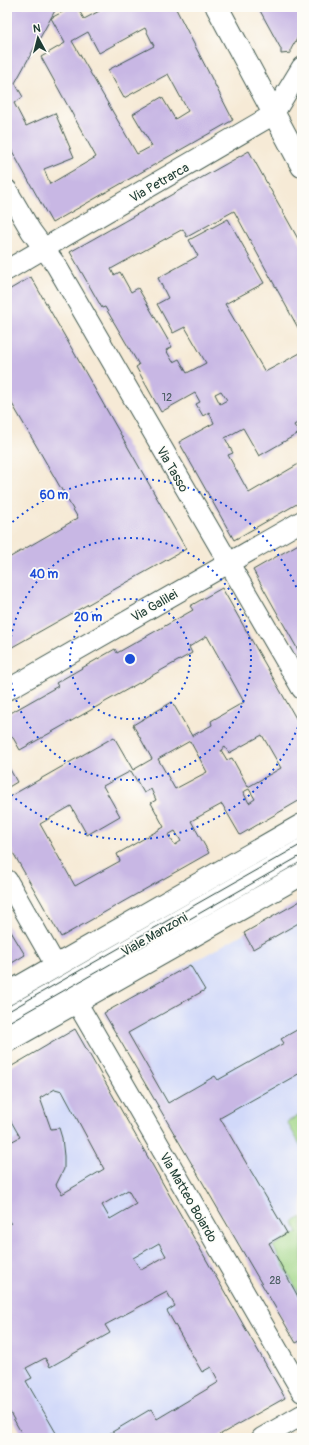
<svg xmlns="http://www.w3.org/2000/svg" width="309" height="1445" font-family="Pangolin,sans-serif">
<rect width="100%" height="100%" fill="#fdfcf7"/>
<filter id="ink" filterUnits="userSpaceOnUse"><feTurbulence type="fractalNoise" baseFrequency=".025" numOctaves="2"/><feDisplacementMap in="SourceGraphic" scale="8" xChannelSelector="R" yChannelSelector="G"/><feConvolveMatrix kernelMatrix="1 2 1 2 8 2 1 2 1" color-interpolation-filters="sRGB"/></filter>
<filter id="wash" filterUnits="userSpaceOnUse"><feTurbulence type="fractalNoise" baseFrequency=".012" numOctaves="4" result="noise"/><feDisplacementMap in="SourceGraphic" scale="16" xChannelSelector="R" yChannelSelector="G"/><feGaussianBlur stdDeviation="0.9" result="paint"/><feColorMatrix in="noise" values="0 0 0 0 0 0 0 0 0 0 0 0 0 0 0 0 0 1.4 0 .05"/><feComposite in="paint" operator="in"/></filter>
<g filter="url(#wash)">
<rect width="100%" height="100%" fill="#f6ead6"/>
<g fill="#d1d9f9">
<path d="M302,900V1340L296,1343L104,1013Z"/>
<path d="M75,1029L285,1398L214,1438H24L7,1351V1069Z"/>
</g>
<g fill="#a1d687" stroke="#608a5e">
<path d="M302,1114V1148L287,1122Z"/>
<path d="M302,1217V1299L273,1246L298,1232L293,1222Z"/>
</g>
<g id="blocks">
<g fill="#c8b7e4" fill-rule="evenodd">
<path d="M10,7H57L15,83L23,97L14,103L26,126L55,113L74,157L44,169L50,184L96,157L41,57L65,43L51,18L72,7H77L84,19L107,7H175L233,120L52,223L7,142V12ZM145,28L154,46L108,70L124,98L168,74L188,111L175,119L162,97L133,114L152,146L137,154L72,41L88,32L99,53Z"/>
<path d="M258,7H302V30L291,49V53L281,54V49Z"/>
<path d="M249,151L302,246V335L234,211L187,237L183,229L111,269L114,275L120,272L131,292L138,288L172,347L166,350L173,362L179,359L187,373L206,363L185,327L173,333L157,304L168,298L158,278L198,256L189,240L228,219L264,283L225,304L265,372L302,352V420L294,425L298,431L302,429V439L299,433L259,456L243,428L225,438L233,453L228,455L249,493L302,462V501L234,540L179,442L214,423L209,412L203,416L196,404L200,402L195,393L161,412L136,367L139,365L105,307L102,308L70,252ZM221,391L227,400L220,404L215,394Z"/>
<path d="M31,277L186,549L7,650V559L78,518L7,395V291Z"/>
<path d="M302,542V657L253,570Z"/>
<path d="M222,588L302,729V799L240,835L222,804L191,821L209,853L61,937L7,842V798L114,737L133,770L152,759L133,725L172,702L192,736L212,725L211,721L244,702L207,636L189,647L192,653L20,750L12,736L7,739V715L58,686L56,683L115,649L117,653L193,610L190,606ZM262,735L281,768L248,787L232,758L227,760L221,750L225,747L229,753ZM190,741L207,772L175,789L158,759ZM131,771L144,793L151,789L156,800L151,803L164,827L117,854L120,861L75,886L40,824L71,806L87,835L120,816L103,786ZM249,789L255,799L249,803L243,792ZM175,831L181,841L175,845L168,835Z"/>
<path d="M7,764L17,782L7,788Z"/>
<path d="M302,900V921L253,949L244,933Z"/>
<path d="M7,925L25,955L7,966Z"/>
<path d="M190,965L205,990L128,1033L168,1103L215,1076L218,1080L284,1043L281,1039L302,1027V1072L220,1118L287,1233L269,1243L302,1304V1340L296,1343L104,1013Z"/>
<path d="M75,1029L285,1398L214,1438H102L151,1409L157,1419L219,1382L211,1367L202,1372L167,1311L175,1306L167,1292L105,1325L110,1333L50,1367L45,1358L26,1368L32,1378L26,1381L59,1438H24L7,1407V1227L11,1224L7,1218V1144L20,1137L8,1116L7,1117V1069ZM55,1089L62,1091L104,1169L62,1194L56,1185L64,1169V1156L62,1138L59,1128L51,1129L40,1098ZM128,1190L136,1204L110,1219L102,1205ZM159,1243L166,1256L141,1270L133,1258Z"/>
</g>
</g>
</g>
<g filter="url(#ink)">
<use href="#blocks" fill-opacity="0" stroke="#3f574c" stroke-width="1"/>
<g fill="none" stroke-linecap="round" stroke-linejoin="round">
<defs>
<g id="minor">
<path d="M7,190L31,231L56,265L302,689"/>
<path d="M7,270L269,117L276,110L302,67"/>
<path d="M7,690L302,521"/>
<path d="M7,880L56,966"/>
<path d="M77,1003L302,1392"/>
<path d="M7,1019L302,849"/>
<path d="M262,1438L302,1415"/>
</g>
<g id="major">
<path d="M217,7L302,166"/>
<path d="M7,994L302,825"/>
<path d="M7,1041L302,874"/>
</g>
</defs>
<use href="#minor" stroke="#3f574c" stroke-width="22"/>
<use href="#major" stroke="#3f574c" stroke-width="24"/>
<use href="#minor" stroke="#fff" stroke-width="20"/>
<use href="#major" stroke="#fff" stroke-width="22"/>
<g stroke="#1f3d34" stroke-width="1">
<path d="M7,1012L302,844"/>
<path d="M7,1023L302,855"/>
</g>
</g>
</g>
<g fill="none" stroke="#1d4ed8" stroke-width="2" stroke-dasharray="2 4">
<circle cx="130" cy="659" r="60"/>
<circle cx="130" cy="659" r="121"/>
<path d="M302 716A181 181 0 0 1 8 792M8 526A181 181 0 0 1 302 602"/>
</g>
<g text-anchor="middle" stroke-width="3.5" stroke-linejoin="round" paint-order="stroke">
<g font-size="11" fill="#495c60">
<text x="167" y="401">12</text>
<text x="275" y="1284">28</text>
</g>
<g font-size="13" fill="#1f3d34" stroke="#fdfcf7">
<text transform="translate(159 182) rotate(-30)" y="5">Via Petrarca</text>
<text transform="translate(173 469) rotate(60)" y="5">Via Tasso</text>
<text transform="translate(154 605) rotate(-30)" y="5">Via Galilei</text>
<text transform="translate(154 934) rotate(-30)" y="5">Viale Manzoni</text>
<text transform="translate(189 1197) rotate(60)" y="5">Via Matteo Boiardo</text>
</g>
</g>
<circle cx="130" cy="659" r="6" fill="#1d4ed8" stroke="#fdfcf7" stroke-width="2"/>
<g font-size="12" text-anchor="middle" font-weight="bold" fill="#1d4ed8" stroke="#fdfcf7" stroke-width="3.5" stroke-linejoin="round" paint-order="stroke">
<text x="54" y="499">60 m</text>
<text x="44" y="578">40 m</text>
<text x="88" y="621">20 m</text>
</g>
<rect width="309" height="1445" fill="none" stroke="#fdfcf7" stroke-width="24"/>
<g transform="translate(38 38) rotate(353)" stroke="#fdfcf7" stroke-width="3" paint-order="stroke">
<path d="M0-3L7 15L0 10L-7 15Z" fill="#1f3d34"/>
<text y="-6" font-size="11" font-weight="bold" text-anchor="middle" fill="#1f3d34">N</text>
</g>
</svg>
